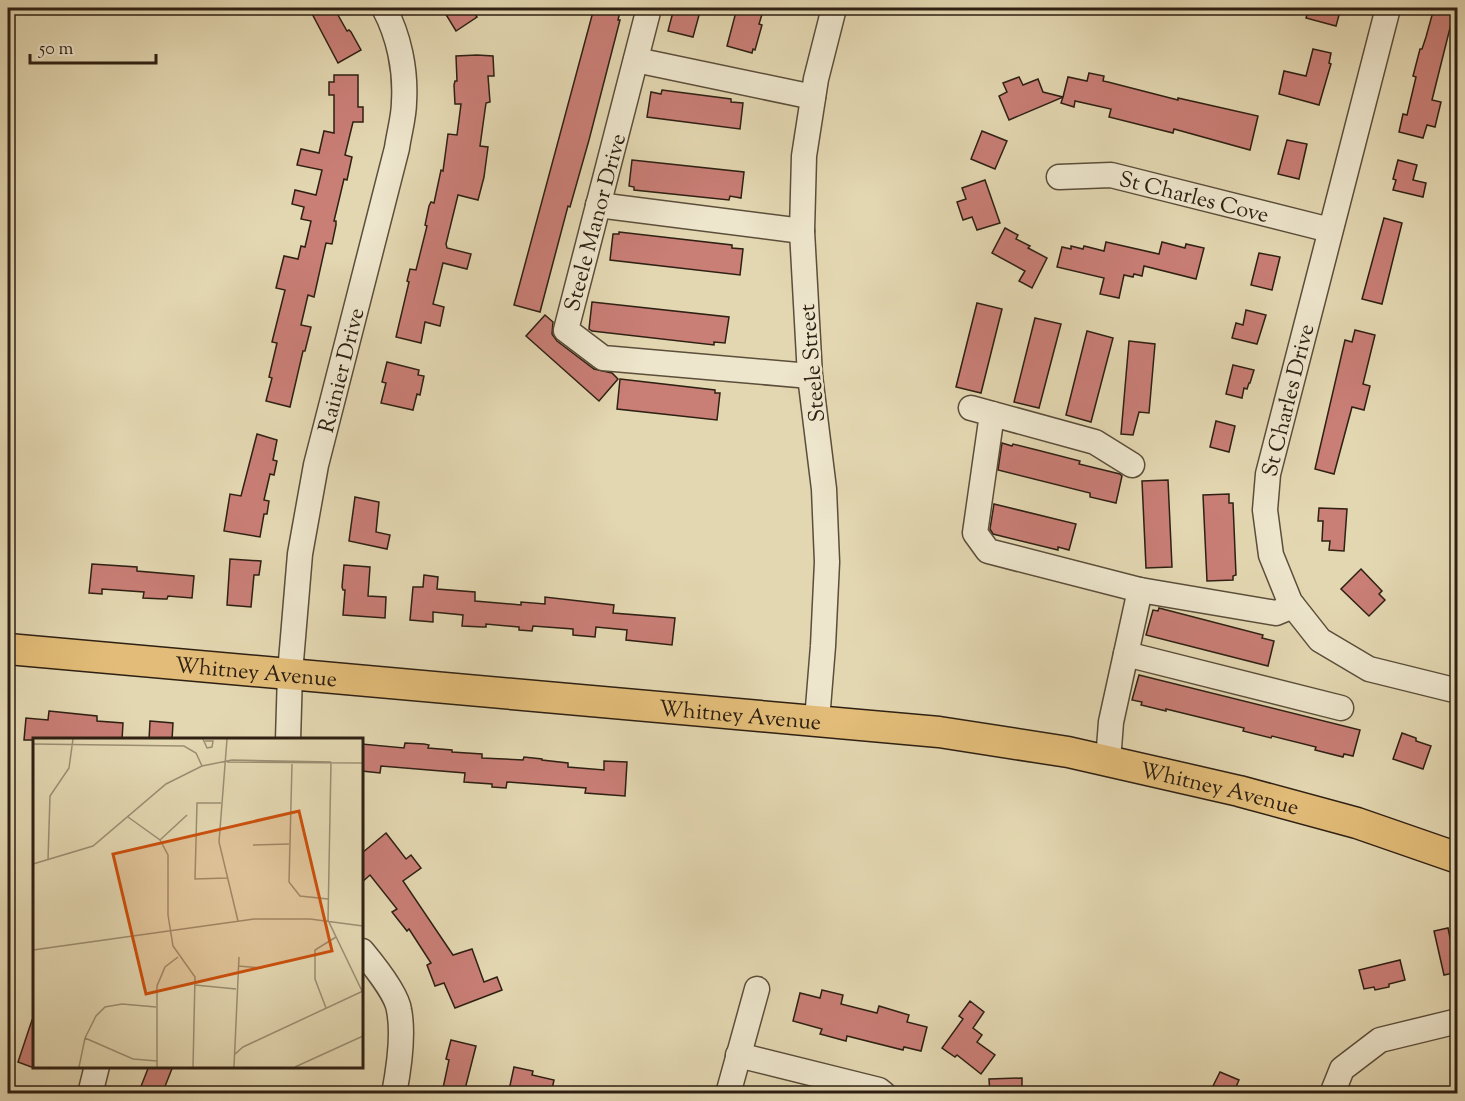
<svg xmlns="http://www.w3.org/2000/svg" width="1465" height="1101" font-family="'Sorts Mill Goudy',serif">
<rect width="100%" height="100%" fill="#e3d7b1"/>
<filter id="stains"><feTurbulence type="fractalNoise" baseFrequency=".00333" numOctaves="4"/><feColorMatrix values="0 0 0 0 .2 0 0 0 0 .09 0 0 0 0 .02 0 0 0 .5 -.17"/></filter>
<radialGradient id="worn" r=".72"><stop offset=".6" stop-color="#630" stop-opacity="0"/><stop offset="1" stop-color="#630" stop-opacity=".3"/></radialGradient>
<g fill="#c97e76" stroke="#2e2013" stroke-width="1.5">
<path d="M309,8H334L347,31L349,30L351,32L361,50L338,63Z"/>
<path d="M442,8H471L477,17L456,31Z"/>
<path d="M594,8H621L618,20H620L589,140L570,207L568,206L540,312L514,305Z"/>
<path d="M674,8H701L693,37L668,31Z"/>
<path d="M737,8H764L759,24L762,25L755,50L753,49L752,53L727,46Z"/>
<path d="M1309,8H1341L1336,26L1306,18Z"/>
<path d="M1434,8H1455L1432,100L1441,102L1435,127L1427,125L1423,138L1399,132L1403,114L1407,115L1416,77L1413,76L1420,49H1422L1426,37Z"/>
<path d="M1313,49L1331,53L1329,63L1331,64L1319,105L1279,94L1284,71L1306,76Z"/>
<path d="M477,55L493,56L494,76H488L490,102L486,103L480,146L488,147L484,177L478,200L458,195L446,244L447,248L471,254L467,269L443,263L433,304L444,307L440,326L425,322L421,343L396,337L409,282L407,281L410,269L416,270L427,226L425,225L429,206L431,202L434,203L441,170L443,171L448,134L457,135L461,104H455L454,85L455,81H457L456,56Z"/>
<path d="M1089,73L1104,76L1103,81L1108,82L1178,100V98L1258,116L1250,150L1174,129L1173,133L1109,117L1111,109L1075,101L1074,107L1061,103L1063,97L1009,120L999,96L1007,92L1003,83L1019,77L1023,85L1038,79L1043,92L1063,97L1068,77L1087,81Z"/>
<path d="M334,75H358V107H363V122H353L345,155L352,157L347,180L344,179L334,221H336V225L332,244L326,243L314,297L308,295L301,325L311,327L305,351H303L290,407L266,401L272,378L269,377L277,343L272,342L285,290L276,288L284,256L298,259L301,246L305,247L311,221L301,219L304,207L292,204L295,190L316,195L322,170L297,165L301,149L319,153L324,131L334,133V95H329V82H334Z"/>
<path d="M662,90L731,99V102L743,103L740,129L647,117L651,92L661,94Z"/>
<path d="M982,131L1007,141L995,169L971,159Z"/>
<path d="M1287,140L1307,144L1299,179L1278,174Z"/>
<path d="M632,160L744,172L741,198L730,196L729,200L634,190V187L629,186Z"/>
<path d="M1398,160L1417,165L1413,180L1426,183L1423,197L1393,190L1396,180L1393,179Z"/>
<path d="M985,180L1000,223L977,230L972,217L963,220L957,202L966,199L962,188Z"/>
<path d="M1384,218L1402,223L1382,304L1362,299Z"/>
<path d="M1005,228L1018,235L1016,239L1030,246L1028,248L1047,258L1032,288L1019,281L1025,271L992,253Z"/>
<path d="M619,232L732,245V248L743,249L740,275L610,260L613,234H619Z"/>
<path d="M1106,242L1159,254L1162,242L1185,248L1186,244L1204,248L1196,279L1144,266L1142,276L1134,274L1133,277L1124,275L1119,298L1100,294L1104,278L1057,267L1062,247L1071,249V246L1083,249L1084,246L1104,251Z"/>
<path d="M1259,253L1280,257L1272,290L1251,285Z"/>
<path d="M592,302L729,317L725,343L714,342V345L592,331L589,329Z"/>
<path d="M977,303L1002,309L981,393L956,387Z"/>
<path d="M1246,310L1266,315L1257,344L1232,338L1236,323L1243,325Z"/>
<path d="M545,315L553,322L552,334L557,341L594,369L612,373L618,379L599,401L526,336Z"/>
<path d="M1035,318L1061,324L1039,408L1014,402Z"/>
<path d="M1355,330L1375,335L1363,384L1370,386L1364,410L1352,407L1334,474L1315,469L1345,340L1352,342Z"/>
<path d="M1087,331L1113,338L1091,422L1066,415Z"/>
<path d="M1129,341L1155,344L1149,413L1139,412L1133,435L1121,434Z"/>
<path d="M387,362L419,370L418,375L424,376L420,395L417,394L413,410L381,403L386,383L382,382Z"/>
<path d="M1233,365L1254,370L1250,383H1249L1247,389L1244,388L1242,398L1226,394Z"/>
<path d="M620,379L715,390V393H720L717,420L617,409Z"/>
<path d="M1216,421L1235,426L1229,452L1210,447Z"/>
<path d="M257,434L277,440L273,460L277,461L274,475L270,474L264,500L269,501L267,514H264L260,537L224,531L230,494L241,496Z"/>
<path d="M1002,443L1012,446L1013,444L1037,450L1080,461L1079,464L1120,474L1122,476L1116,503L1090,497V493L998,470Z"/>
<path d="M1168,480L1172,567L1146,568L1142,481Z"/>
<path d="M1229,494V503H1233L1236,575L1233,576V580L1207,581L1203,495Z"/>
<path d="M355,497L379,502L376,532L390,535L387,549L349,541Z"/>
<path d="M994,504L1076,524L1069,550L1058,547V550L993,534L990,529Z"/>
<path d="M1319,508L1347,509L1344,551L1329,550L1330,541H1322L1323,521H1318Z"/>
<path d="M230,559L261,561L259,575H254L251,607L227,605Z"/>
<path d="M92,564L137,567V571L194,576L192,598L168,596L167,599H164L143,598L144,592L102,589V594L89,593Z"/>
<path d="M344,565L370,567L368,596L386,597L385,618L343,615L345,590H343L342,587Z"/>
<path d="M1361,569L1382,591L1379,594L1385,600L1369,616L1341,589Z"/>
<path d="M424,575L438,577L437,589L475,592V601L521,605V602L545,604V597L614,605L613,613L675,618L672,645L626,640L627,630L596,627L595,637L573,635V629L533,626L532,631L519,630V627L486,624V627H483L462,626L463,615L433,612V622L410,620L413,587H423Z"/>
<path d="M1159,608L1263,635L1262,638L1274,641L1268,666L1146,635L1153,610L1158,611Z"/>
<path d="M1139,675L1360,730L1353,756L1344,754L1343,757L1315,750L1316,747L1272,736L1271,738L1243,731L1244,728L1166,709V711L1141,705L1142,702L1132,700Z"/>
<path d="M49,711L97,716V721L123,723L122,740H24L26,718L48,720Z"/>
<path d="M150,721L173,723L172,740H149Z"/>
<path d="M1402,733L1416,738V741L1431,746L1423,769L1393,759Z"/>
<path d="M405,743L424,744L429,745L428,748L452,750V752L482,754V758L523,760L524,757L542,759V760L568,763V767L604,770V761L627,762L625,796L585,793L586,788L507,782L506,788L492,787V784L464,782L465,773L381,766L380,773L362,771V744L404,748Z"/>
<path d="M386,833L406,859L411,855L421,868L403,881L453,955L472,949L484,982L497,977L502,990L455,1008L444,983L435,986L427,965L431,963L409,929L407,931L392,912L397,909L370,875L362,882V853Z"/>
<path d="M1448,928L1452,947L1458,946V972L1444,975L1434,931Z"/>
<path d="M1400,960L1405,980L1389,984V987L1375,990L1374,987L1364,989L1359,970Z"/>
<path d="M822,990L843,995L841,1004L877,1013L879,1006L909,1015L907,1022L927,1027L921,1051L904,1047L903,1050L847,1036L846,1041L820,1034L822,1029L793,1021L800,993L820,998Z"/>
<path d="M970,1001L984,1012L973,1028L982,1035L977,1042L995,1055L981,1074L957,1055L955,1057L942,1048L963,1019L959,1016Z"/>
<path d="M32,1020L34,1021V1068L18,1062Z"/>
<path d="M451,1040L476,1046L464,1093L443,1088L449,1060L446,1059Z"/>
<path d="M149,1066H173L162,1094H138Z"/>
<path d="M514,1067L533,1071L532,1075L554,1080L551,1094H523L509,1090Z"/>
<path d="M1220,1072L1239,1080L1233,1094H1213L1216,1087L1213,1086Z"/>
<path d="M1022,1078V1094H990L989,1079Z"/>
</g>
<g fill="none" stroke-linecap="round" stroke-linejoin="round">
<defs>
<g id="minor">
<path d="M649,8L566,330L603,358L810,376"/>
<path d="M1388,8L1268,474L1265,510L1271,555L1290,602L1320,640L1369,669L1458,691"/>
<path d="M636,60L813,97"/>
<path id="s1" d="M1059,177L1111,175L1330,230"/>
<path d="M598,205L802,231"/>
<path d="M971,408L1095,442L1132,465"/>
<path d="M992,414L975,533L988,551L1140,590"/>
<path d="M1126,654L1341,708"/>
<path d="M817,720L823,646L827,562L824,489L810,376L802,231L804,156L816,79L834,8"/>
<path id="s2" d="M288,740L290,673L300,554L316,465L397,148C399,133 404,117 404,102C406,70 399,36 384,8"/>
<path d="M1108,761L1111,722L1140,590L1276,613L1293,606"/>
<path d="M362,951C372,963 397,994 399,1010C404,1035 399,1068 394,1094"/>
<path d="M738,1055L879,1090L884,1094"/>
<path d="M90,1094L97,1066"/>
<path d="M728,1094L757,989"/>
<path d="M1332,1094L1342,1069L1380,1040L1458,1021"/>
</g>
<g id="major">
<path id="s3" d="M8,649L939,732L1068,752L1239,791L1357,823L1458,858"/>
</g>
</defs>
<use href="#minor" stroke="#5b4e3a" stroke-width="27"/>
<use href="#major" stroke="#2e2013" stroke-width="33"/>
<use href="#minor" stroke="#ede5cc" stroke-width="24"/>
<use href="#major" stroke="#e2bc78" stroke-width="30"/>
</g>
<g text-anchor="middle" stroke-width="5" stroke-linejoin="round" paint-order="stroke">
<g font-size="22" fill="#2e2013" stroke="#ede5cc">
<text dy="8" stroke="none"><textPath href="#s1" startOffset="138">St Charles Cove</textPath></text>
<text transform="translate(594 222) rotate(-75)" y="8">Steele Manor Drive</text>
<text transform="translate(811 363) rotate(-95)" y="8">Steele Street</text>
<text dy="8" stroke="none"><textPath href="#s2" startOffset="375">Rainier Drive</textPath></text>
<text transform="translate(1287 400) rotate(-76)" y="8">St Charles Drive</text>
<text dy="8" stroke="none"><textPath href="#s3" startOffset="249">Whitney Avenue</textPath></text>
<text dy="8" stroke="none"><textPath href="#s3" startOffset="735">Whitney Avenue</textPath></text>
<text dy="8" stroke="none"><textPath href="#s3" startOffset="1221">Whitney Avenue</textPath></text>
</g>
</g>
<g transform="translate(33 738)">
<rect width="330" height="330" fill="#e3d7b1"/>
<path fill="none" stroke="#9b8e72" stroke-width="1.5" d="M170,1L174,10L179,9L180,3H172M194,1L186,104L205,183M0,6L151,8L163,15L169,28M194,24L330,25M298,24L295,182L330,255M259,26L256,144L267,158L295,161M188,65H164L162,141L194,140M95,79L127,102L135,117V177L140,208L162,239L160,329M127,102L154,77M220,107L256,106M15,122L17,58L36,30L40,1M0,126L60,108L133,46L169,28L199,22L298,24M0,212L221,181H277L330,188M205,228L229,230M162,247L203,251M293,270L282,241V212L303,199M52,300L100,321L124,323M201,317L210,309L330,253M46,329L52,300L63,278L72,269L89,266L123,269M124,329V248L132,229L145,219M201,329L206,219M262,329L330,298"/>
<path fill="#cc500d" fill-opacity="0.15" stroke="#cc500d" stroke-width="3" d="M266,73L299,213L113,256L80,116Z"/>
<rect width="330" height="330" fill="none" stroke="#2e2013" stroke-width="3"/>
</g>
<rect width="1465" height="1101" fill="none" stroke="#e3d7b1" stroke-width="30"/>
<rect x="9" y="9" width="1447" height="1083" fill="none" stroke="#2e2013" stroke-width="3"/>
<rect x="15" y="15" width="1435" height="1071" fill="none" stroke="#2e2013" stroke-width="1.5"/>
<path d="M30 54v9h126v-9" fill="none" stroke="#2e2013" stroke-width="3"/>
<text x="39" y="54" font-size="18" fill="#2e2013" stroke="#ede5cc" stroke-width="4.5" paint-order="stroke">50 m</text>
<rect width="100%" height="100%" filter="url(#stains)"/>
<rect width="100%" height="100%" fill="url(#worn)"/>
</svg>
